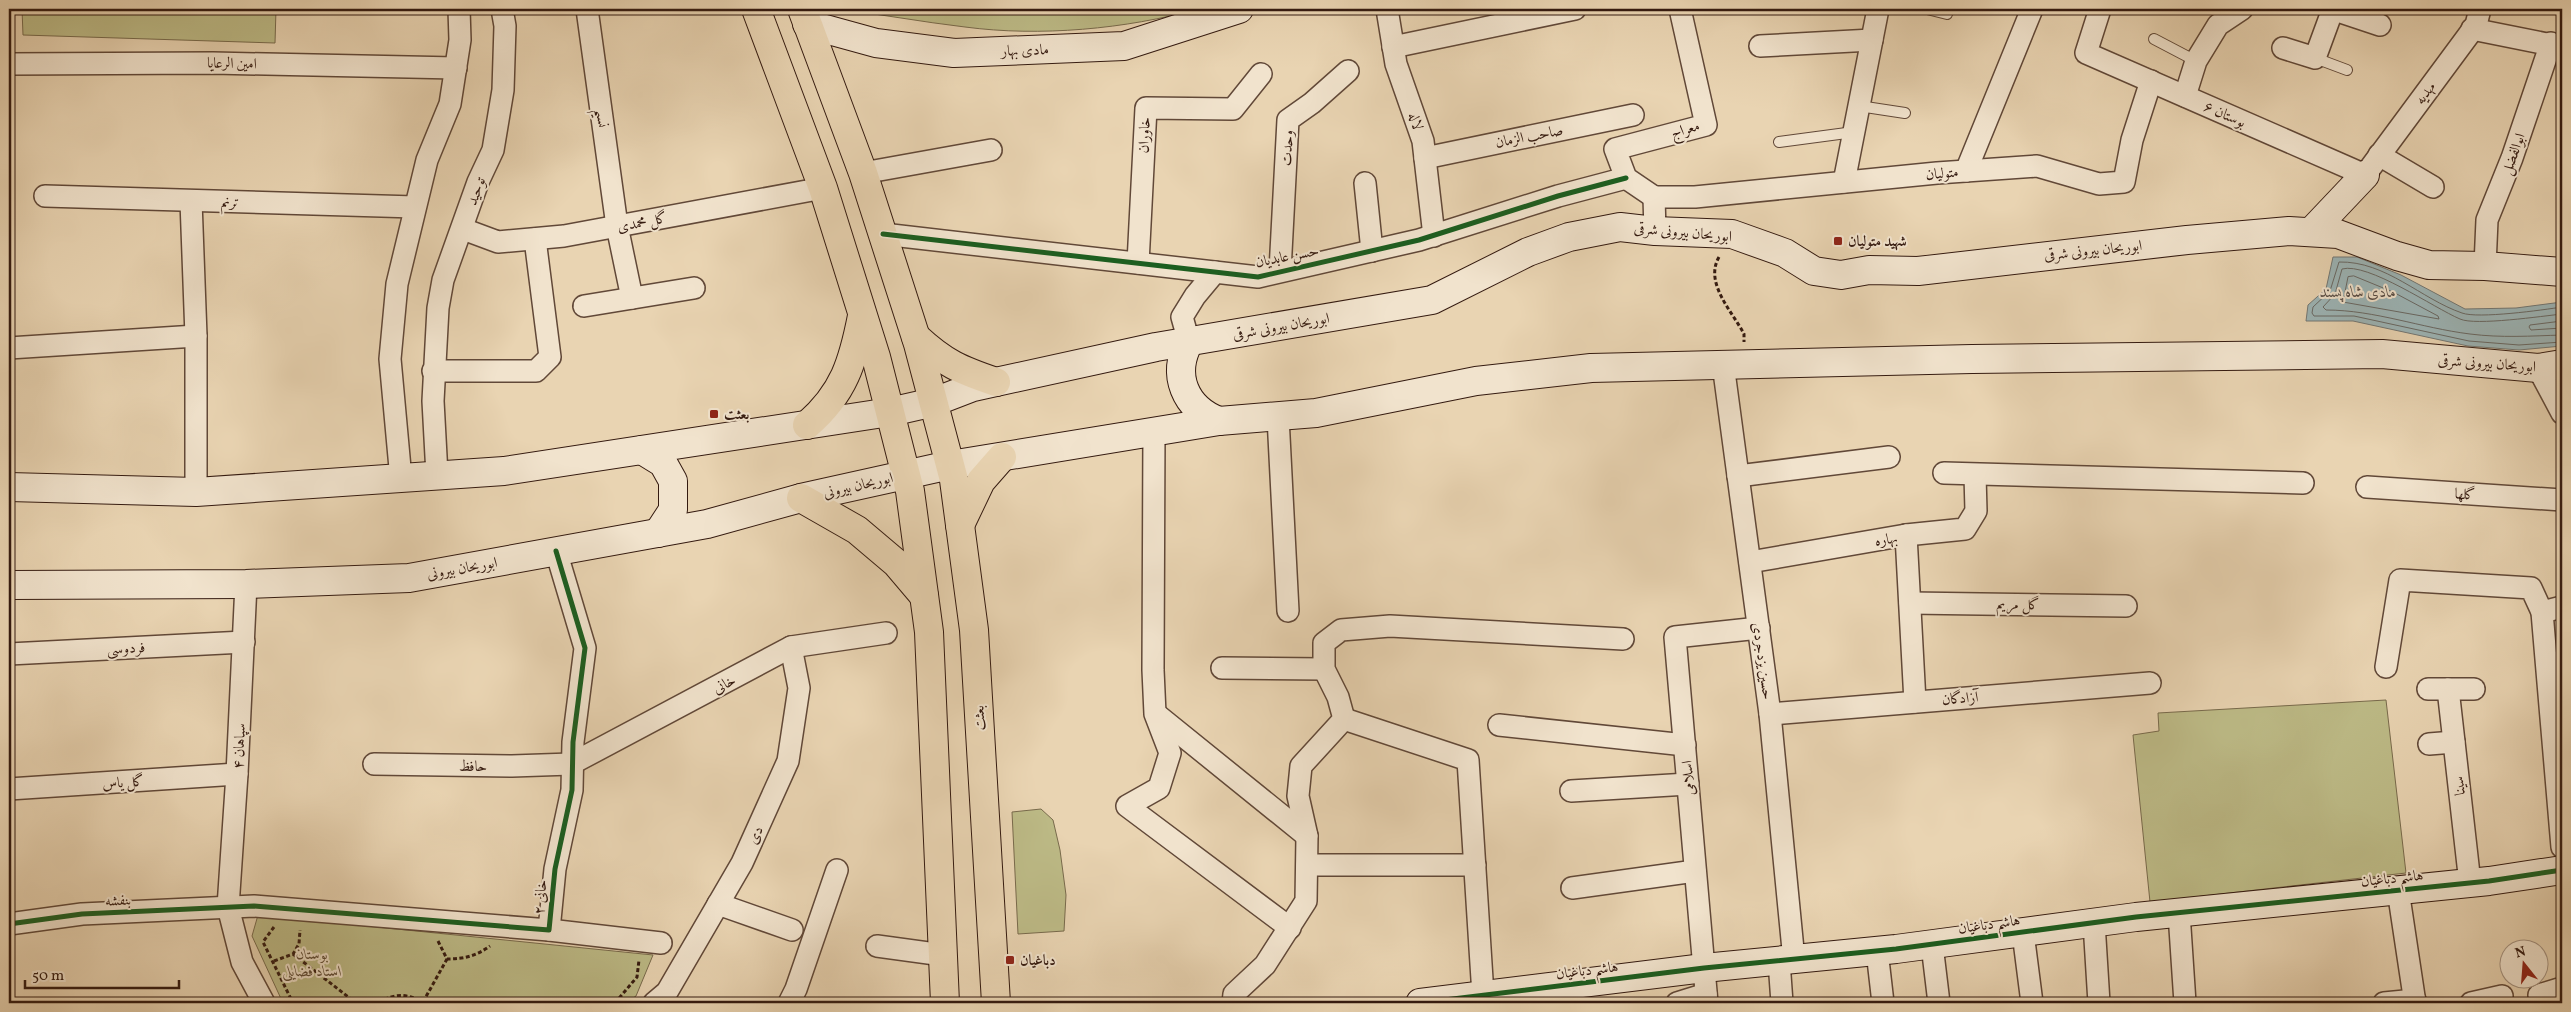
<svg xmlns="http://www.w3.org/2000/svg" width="2571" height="1012" font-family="Vollkorn,Amiri,serif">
<rect width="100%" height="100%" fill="#e9d4b2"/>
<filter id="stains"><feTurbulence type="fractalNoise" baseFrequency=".004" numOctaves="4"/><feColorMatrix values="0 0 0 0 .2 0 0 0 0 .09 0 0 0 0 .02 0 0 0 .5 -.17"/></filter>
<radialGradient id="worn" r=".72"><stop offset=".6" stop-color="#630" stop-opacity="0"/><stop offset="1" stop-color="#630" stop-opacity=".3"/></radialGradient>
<g fill="#bdbb87" stroke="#786a4c">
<path d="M22,9H276L275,43L23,35Z"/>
<path d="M837,9H1198C1126,29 1040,37 965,27C922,22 880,14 837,9Z"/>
<path d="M2386,700L2406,873L2150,902L2133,735L2159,731L2158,713Z"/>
<path d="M1041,809L1053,820L1060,850L1066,895L1064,931L1018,934L1012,812Z"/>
<path d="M258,915L653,955L636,996L626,1003H283L252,936Z"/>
</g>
<path fill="#9cb5b7" stroke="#727774" d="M2333,257H2357L2401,275L2465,309L2516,308L2562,302V346L2519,350L2468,346L2353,321H2306L2308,305L2326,289Z"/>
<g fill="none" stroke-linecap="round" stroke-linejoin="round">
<g stroke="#686864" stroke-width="1">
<path d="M2354,276L2393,292L2438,316L2439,319L2343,302L2348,277Z"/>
<path d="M2562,307C2543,310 2478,319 2462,313C2421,299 2386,261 2339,262L2330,291L2313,307L2312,313L2314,316H2354L2469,341L2519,345L2562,342"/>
<path d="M2562,314C2543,316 2475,326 2460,319C2434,308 2368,262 2342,269L2335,294L2323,307L2326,310C2375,310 2421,328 2470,334C2501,338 2531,336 2562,335"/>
<path d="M2562,321L2530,325L2529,327L2531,330L2562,328"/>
</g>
<defs>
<g id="lane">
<path d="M1927,9L1947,14"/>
<path d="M2154,39L2196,61"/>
<path d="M2315,58L2347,70"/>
<path d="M1859,106L1905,113"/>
<path d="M1779,142L1854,132"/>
</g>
<g id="street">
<path d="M587,9L617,226L632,298"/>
<path d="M1387,9L1396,64L1423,141L1434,236"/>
<path d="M2100,9L2086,53L2365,175L2476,25L2480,9"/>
<path d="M2332,9L2380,25"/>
<path d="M2472,29L2562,47"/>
<path d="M1760,46L1872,40"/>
<path d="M1393,47L1575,9"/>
<path d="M2283,48L2315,58L2333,9"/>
<path d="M9,64L213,63L456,68"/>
<path d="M2185,96L2196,61L2218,25L2242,9"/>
<path d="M2379,155L2433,187"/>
<path d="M1425,158L1633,115"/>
<path d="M1966,171L2032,9"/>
<path d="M863,173L991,150"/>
<path d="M1844,182L1878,9"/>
<path d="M1365,183L1372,251"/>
<path d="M45,196L415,207"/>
<path d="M1654,197H1695L1937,173L2037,166L2099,184L2124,182L2132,140L2151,81"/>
<path d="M1654,197L1626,178L1615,149L1706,125L1680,9"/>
<path d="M1654,197L1655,231"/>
<path d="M191,201L196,336V492"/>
<path d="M463,229L498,242L564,236L823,188"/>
<path d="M883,234L1258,277L1419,240L1558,196L1626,178"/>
<path d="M1138,263L1146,108L1233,109L1261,74"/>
<path d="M2485,266L2487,220L2512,158L2551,43"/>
<path d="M1280,271L1288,120L1312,103L1348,71"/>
<path d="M584,306L694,288"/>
<path d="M1189,342L1182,317L1195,296L1215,272"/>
<path d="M9,348L196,336"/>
<path d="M1723,364L1770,714L1794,960"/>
<path d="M2538,368L2562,413"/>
<path d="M433,371H536L550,357L535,239"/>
<path d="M1278,417L1288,611"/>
<path d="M1154,430L1153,670L1155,714L1170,753L1159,788L1127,806L1290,928"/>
<path d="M1944,473L2303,483"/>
<path d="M437,475L433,401L438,308L443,280L478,182L493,150L503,90L505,26L502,9"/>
<path d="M1738,476L1889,457"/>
<path d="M401,479L390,359L397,284L427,160L450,104L460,40L459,9"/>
<path d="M2367,487L2562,500"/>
<path d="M1906,535L1915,702"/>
<path d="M1750,562L1906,535L1965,529L1976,511L1975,475"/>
<path d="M246,584L237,774L228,907L242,962L264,1003"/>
<path d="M1910,603L2126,606"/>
<path d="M2542,612L2562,607"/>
<path d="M9,654L244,642"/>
<path d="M2386,667L2400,580L2531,588L2542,612L2562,847"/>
<path d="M1222,668L1324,669"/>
<path d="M2428,689H2474"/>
<path d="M2448,689L2470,883"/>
<path d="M1156,714L1307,836"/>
<path d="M1770,714L2150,683"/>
<path d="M1344,719L1468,760L1483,995"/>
<path d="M1499,725L1685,745"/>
<path d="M2429,744L2454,742"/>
<path d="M374,764L512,766L571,764L791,647L886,633"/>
<path d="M9,789L237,774"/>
<path d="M1571,791L1688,784"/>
<path d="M1307,865H1475"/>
<path d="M1572,888L1695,871"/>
<path d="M2398,890L2415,1003"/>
<path d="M718,904L792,930"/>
<path d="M2179,913L2185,1003"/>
<path d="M2094,923L2099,1003"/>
<path d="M9,924L82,914L254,906L549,930L555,869L572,790L573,742L585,648L556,551"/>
<path d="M549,930L661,943"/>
<path d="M2023,933L2032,1003"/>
<path d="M1932,945L1939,1003"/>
<path d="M877,946L943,955"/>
<path d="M1877,951L1883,1003"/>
<path d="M1779,961L1782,1003"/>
<path d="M2539,995L2562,988"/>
<path d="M654,1003L667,992L742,863L788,761L799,688L791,647"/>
<path d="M789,1003L796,989L837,870"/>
<path d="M1233,1003L1234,994L1265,965L1306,901L1307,836L1298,796L1301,766L1344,719L1338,697L1324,669V643L1341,630L1390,626L1623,639"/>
<path d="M1677,1003L1706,994"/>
<path d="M1707,1003L1675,637L1759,628"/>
<path d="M2384,1003L2415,1000"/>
<path d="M2471,1003L2502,996"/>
</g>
<g id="secondary">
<path d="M807,24L876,43L954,53L1124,46L1239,9"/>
<path d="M2311,232L2365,175"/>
<path d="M1189,342C1171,375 1185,408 1219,421"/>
<path d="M642,450L663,463L673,481V510L658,533"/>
<path d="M9,487L196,492L504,471L890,412L934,402L973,387L1156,347L1432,300L1528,252L1569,237L1620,227L1655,231L1732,234L1785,253L1814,271L1841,275L1869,270L1918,271L2187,240L2289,231L2338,234L2397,256L2429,265L2485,266L2562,272"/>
<path d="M9,585L246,584L409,578L707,524L801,498L950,465L1219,421L1316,413L1476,381L1591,368L1972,359L2382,354L2538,368L2562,364"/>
<path d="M1420,1003L1704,968L1896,949L2136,917L2489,881L2562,870"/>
</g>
<g id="primary">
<path d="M756,9L823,188L876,357L910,491L929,632L945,1003"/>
<path d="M802,9L863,173L918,344L954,480L974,630L996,1003"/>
<path d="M916,337C944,363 960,370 996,382"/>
<path d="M807,425C844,393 853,362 862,316"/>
<path d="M801,498L857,530L896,563L924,596"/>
<path d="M960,525L981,481L1002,457"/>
</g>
</defs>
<use href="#lane" stroke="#614838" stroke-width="12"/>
<use href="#street" stroke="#614838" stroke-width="24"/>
<use href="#secondary" stroke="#341a10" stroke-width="30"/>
<use href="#primary" stroke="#341a10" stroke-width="30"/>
<g stroke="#341a10" stroke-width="3" stroke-dasharray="4 2.5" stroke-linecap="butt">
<path d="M1719,257C1704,283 1732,311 1744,334V342"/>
<path d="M274,927L263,942L293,1003"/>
<path d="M438,941L447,959C464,959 476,956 490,946"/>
<path d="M293,954L356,1003"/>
<path d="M274,961L293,954L299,944L300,930"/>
<path d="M423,1002L447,959"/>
<path d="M379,1003C393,993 409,993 423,1003"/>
<path d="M615,1003L637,977L639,960"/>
</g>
<use href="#lane" stroke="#f1e3cd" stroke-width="10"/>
<use href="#street" stroke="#f1e3cd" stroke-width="21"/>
<use href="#secondary" stroke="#f1e3cd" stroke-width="28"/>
<use href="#primary" stroke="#e9d4b2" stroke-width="28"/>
<defs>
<g id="cycleway">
<path d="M883,234L1258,277L1419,240L1558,196L1626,178"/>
<path d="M9,924L82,914L254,906L549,930L555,869L572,790L573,742L585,648L556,551"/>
<path d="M1420,1003L1704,968L1896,949L2136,917L2489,881L2562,870"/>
</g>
</defs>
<use href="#cycleway" stroke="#f1e3cd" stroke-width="8"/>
<use href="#cycleway" stroke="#1b5e20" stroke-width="5"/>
</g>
<g fill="#8f2418" stroke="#f1e3cd" stroke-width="2">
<rect x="1833" y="236" width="10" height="10" rx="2.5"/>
<rect x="709" y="409" width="10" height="10" rx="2.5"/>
<rect x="1005" y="955" width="10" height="10" rx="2.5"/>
</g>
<g text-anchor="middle" stroke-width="4" stroke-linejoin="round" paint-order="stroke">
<g font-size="15" fill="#341a10" stroke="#f1e3cd">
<text transform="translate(1025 50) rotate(-2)" y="5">مادی بهار</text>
<text transform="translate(232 63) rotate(1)" y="5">امین الرعایا</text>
<text transform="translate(2425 93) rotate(-53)" y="5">مهدیه</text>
<text transform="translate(2225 114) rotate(24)" y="5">بوستان ۶</text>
<text transform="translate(602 118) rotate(82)" y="5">نسیم</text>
<text transform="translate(1416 121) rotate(71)" y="5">لاله</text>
<text transform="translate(1685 129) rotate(-17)" y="5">معراج</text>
<text transform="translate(1144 135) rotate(-87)" y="5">خاوران</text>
<text transform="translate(1529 136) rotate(-11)" y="5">صاحب الزمان</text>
<text transform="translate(1287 148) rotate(-87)" y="5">وحدت</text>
<text transform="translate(2513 154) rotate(-70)" y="5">ابوالفضل</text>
<text transform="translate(1942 173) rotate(-5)" y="5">متولیان</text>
<text transform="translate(476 191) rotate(-70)" y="5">توحید</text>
<text transform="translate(230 202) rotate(2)" y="5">ترنم</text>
<text transform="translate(642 222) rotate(-11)" y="5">گل محمدی</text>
<text transform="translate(1683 232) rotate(5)" y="5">ابوریحان بیرونی شرقی</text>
<text transform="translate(2093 250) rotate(-6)" y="5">ابوریحان بیرونی شرقی</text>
<text transform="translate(1287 256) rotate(-11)" y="5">حسن عابدیان</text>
<text transform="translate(1281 326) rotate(-10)" y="5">ابوریحان بیرونی شرقی</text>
<text transform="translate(2487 363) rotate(4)" y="5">ابوریحان بیرونی شرقی</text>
<text transform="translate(858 485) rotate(-13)" y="5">ابوریحان بیرونی</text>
<text transform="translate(2465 494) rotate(4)" y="5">گلها</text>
<text transform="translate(1886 539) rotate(-9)" y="5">بهاره</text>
<text transform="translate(462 568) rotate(-10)" y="5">ابوریحان بیرونی</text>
<text transform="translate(2018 604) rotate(1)" y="5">گل مریم</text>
<text transform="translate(126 648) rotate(-3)" y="5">فردوسی</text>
<text transform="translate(1763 661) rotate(82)" y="5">حسین یزدجردی</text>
<text transform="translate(724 684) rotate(-28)" y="5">خانی</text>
<text transform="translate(1960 698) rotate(-5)" y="5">آزادگان</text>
<text transform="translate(979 718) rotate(-93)" y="5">بعثت</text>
<text transform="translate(239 746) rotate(-87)" y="5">سپاهان ۴</text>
<text transform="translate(473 766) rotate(1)" y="5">حافظ</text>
<text transform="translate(1688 778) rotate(-95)" y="5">اسلامی</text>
<text transform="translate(123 782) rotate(-4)" y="5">گل یاس</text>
<text transform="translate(2459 786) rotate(-96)" y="5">سینا</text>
<text transform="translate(755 835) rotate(-66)" y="5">دی</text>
<text transform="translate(2392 878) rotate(-6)" y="5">هاشم دباغیان</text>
<text transform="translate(540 897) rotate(-85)" y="5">خانی ۲</text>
<text transform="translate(118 900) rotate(-3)" y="5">بنفشه</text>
<text transform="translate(1989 924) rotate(-8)" y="5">هاشم دباغیان</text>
<text transform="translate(1587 970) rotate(-7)" y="5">هاشم دباغیان</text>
</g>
<g font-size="15" font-weight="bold" fill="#341a10" stroke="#f1e3cd" text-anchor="start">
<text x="1848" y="246">شهید متولیان</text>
<text x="724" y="419">بعثت</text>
<text x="1020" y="965">دباغیان</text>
</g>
<g font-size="15" font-style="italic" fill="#5d4a34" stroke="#f1e3cd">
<text x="312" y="959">بوستان<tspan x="312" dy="17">استاد فضایلی</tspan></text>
</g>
<g font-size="16" font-style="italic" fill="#534842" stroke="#f1e3cd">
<text x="2358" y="297">مادی شاه پسند</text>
</g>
</g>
<rect width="2571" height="1012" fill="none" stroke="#e9d4b2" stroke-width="30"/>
<rect x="10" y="10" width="2551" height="992" fill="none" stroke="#341a10" stroke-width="2.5"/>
<rect x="15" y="15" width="2541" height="982" fill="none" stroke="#341a10"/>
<g transform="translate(2524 964) rotate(343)"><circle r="24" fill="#f1e3cd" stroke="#a59381"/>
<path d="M0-4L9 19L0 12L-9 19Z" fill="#8f2418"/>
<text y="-8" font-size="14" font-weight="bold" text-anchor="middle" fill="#341a10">N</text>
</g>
<path d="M25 980v8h154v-8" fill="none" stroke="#341a10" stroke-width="2.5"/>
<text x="32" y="980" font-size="15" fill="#341a10" stroke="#f1e3cd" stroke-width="4" paint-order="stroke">50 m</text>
<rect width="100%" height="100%" filter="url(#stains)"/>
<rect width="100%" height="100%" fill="url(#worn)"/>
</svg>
